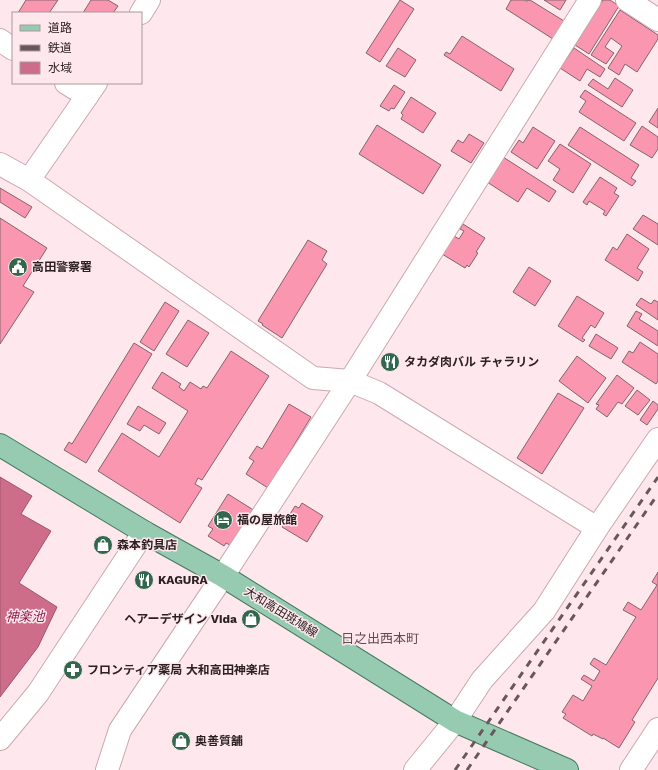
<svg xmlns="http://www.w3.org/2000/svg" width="658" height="770" font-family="'Work Sans','Noto Sans JP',sans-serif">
<rect width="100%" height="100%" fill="#fee8ed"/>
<path fill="#cd6d89" stroke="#9d566a" d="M0,477L32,496L21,514L51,531L19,583L57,607L38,647L0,697Z"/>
<g fill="#fb96b1" stroke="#83646c">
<path d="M26,0H58L49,13H18Z"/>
<path d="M91,0H108L118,6L113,13H83Z"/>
<path d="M400,0L414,9L380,62L366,53Z"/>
<path d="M511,0H524L526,1L530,0L564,21L553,39L506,9Z"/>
<path d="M544,0H566L560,10Z"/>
<path d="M603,0H610L619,6L589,54L575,45Z"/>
<path d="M620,10L658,35V39L637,72L625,64L619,75L608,68L622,46L611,38L605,47L614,53L606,64L591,55Z"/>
<path d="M462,36L514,69L501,91L444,55L446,52L450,54Z"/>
<path d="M398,48L416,60L405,77L386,66Z"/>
<path d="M574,48L605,69L600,77L587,69L580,81L560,68Z"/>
<path d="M615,78L633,90L622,107L588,85L593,79L608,89Z"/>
<path d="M394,85L405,92L394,109L391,108L389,111L380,106Z"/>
<path d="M585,90L636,123L624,141L579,112L586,101L580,97Z"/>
<path d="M411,97L436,113L423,133L401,119L403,115L401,113Z"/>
<path d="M658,108V128L649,122Z"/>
<path d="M377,125L441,165L423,194L359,154Z"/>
<path d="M642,126L658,137V149L652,158L630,145Z"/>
<path d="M533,127L555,141L537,169L511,152L519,140L523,143Z"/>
<path d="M580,127L639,165L631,178L636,181L632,186L568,145Z"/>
<path d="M469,134L484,143L471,163L451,151L458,140L463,143Z"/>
<path d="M560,144L591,164L573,193L553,180L560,169L548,161Z"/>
<path d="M503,157L556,191L549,202L527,188L518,202L487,182Z"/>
<path d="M600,177L617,188L614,193L619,196L606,216L603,214L605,211L589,201L587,205L583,202Z"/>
<path d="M0,188L32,207L25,218L0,202Z"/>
<path d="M643,215L658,224V245L633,229Z"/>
<path d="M0,218L47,248L23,286L34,292L0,344Z"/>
<path d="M463,224L485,238L476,252L478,253L469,267L467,265L465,268L442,254L454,236L459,239L464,231L460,229Z"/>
<path d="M627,234L649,249L637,268L643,272L638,281L605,260L613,247L617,250Z"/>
<path d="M308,240L327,251L322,260L327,264L282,338L262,325L263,324L258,321Z"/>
<path d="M529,267L551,281L535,306L513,292Z"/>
<path d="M577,296L604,313L595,328L591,325L582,338L585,340L583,342L558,326Z"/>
<path d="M641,298L651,304L654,300L658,302V320L636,305Z"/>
<path d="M165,302L179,311L154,351L140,342Z"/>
<path d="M636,311L642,314L639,319L658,331V346L627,326Z"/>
<path d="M188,320L209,333L187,367L166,354Z"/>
<path d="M596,334L618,348L611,359L589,346Z"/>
<path d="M640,342L658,354V381L656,384L622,362L629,351L633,353Z"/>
<path d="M134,343L152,354L86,463L64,450L69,442L72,444Z"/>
<path d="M231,351L269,376L202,480L198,478L195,484L202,488L180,523L98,471L122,433L159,457L188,411L152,388L162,372L181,384L179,387L184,391L190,382L201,389L203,386L207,388Z"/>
<path d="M577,356L606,378L588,403L559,381Z"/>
<path d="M617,375L634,388L622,404L618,402L607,417L596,409L599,405L596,404Z"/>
<path d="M637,390L650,400L638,415L625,406Z"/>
<path d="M558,393L584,408L542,474L517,458Z"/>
<path d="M653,401L658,405V409L647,425L640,420Z"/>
<path d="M289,404L311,417L268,488L246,474L254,461L249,458L257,446L262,449Z"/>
<path d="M138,406L166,423L159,434L144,425L140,431L127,424Z"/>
<path d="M228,494L255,511L232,546L226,543L224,546L208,536L213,529L208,526Z"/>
<path d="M302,503L323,516L307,542L282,527L295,506L299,508Z"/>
<path d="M658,572V678L632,720L635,722L619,748L603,738V739L593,734L592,736L563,718L566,714L562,712L573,695L583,701L592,686L581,679L584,675L594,681L600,671L590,664L594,658L606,665L636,617L623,610L628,602L641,610L657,585L652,582Z"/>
</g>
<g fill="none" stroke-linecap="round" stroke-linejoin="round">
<defs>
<g id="street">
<path d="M627,0L658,20"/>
<path d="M141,13L149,0"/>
<path d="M0,40L13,49"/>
<path d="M66,83L87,96"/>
<path d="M0,164L29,180L313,378L350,381L379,393L597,528"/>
<path d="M29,180L96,83"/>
<path d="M0,739L38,693L144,532"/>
<path d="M107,770L120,730L223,576L350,381L590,0"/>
<path d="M415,770L455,721L482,680L544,611L597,528L658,439"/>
</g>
<path id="secondary" d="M631,770L658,729"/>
<path id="primary" d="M0,445L144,532L223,576L455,721L567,770"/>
</defs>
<use href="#street" stroke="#cba8b0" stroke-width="24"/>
<use href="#secondary" stroke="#cba8b0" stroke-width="24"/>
<use href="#primary" stroke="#44795f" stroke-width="24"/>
<use href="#street" stroke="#fff" stroke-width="22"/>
<use href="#secondary" stroke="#fff" stroke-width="22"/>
<use href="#primary" stroke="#96cbb2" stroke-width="22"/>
<g stroke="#68585c" stroke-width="3" stroke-dasharray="7 7" stroke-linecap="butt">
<path d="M455,770L658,477"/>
<path d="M467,770L658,494"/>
</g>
</g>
<defs>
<symbol id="civic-disc" viewBox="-11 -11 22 22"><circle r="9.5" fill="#32674d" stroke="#fee8ed"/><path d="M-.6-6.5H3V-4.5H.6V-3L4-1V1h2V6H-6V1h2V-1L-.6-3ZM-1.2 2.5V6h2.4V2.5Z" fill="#fff"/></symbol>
<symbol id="restaurant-disc" viewBox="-11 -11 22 22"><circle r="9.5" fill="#32674d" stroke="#fee8ed"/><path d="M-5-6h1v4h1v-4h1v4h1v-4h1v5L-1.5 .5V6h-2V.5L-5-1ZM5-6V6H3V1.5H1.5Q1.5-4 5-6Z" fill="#fff"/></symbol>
<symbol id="hotel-disc" viewBox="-11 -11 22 22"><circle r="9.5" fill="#32674d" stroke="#fee8ed"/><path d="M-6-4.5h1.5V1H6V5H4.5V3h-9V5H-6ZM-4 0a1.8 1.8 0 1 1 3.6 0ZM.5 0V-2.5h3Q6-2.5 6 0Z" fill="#fff"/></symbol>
<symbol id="shop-disc" viewBox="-11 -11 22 22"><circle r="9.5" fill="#32674d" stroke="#fee8ed"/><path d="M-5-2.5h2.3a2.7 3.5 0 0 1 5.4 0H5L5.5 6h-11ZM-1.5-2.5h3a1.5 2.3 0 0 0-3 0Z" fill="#fff"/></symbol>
<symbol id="pharmacy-disc" viewBox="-11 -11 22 22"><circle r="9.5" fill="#32674d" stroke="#fee8ed"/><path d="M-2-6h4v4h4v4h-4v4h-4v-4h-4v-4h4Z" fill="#fff"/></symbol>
</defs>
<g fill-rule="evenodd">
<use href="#civic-disc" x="7" y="256" width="22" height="22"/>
<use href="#restaurant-disc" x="379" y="351" width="22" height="22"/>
<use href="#hotel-disc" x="212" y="509" width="22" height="22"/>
<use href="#shop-disc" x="92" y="534" width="22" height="22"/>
<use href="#restaurant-disc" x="133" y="569" width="22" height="22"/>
<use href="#shop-disc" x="240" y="608" width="22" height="22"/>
<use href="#pharmacy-disc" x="62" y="659" width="22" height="22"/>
<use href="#shop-disc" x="170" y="730" width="22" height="22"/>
</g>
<g text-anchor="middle" stroke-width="3" stroke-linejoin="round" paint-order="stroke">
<g font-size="12" font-weight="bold" fill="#2d2023" stroke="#fee8ed" text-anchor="start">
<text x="32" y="271">高田警察署</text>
<text x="404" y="366">タカダ肉バル チャラリン</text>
<text x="237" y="524">福の屋旅館</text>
<text x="117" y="549">森本釣具店</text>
<text x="158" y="584">KAGURA</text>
<text x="237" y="623" text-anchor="end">ヘアーデザイン Vida</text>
<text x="87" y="674">フロンティア薬局 大和高田神楽店</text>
<text x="195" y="745">奥善質舗</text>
</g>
<g font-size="12" fill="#2d2023" stroke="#fee8ed">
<text transform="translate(281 612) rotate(32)" y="4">大和高田斑鳩線</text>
</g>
<g font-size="13" font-style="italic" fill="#921c4b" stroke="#fee8ed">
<text x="25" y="621">神楽池</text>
</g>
<g font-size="13" fill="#664950" stroke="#fee8ed">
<text x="380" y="643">日之出西本町</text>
</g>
</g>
<rect x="12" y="12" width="130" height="72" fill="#fee8ed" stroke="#aa989c"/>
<rect x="20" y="25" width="20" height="6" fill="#96cbb2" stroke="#aa989c"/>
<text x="48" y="32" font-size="12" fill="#2d2023">道路</text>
<rect x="20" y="45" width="20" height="6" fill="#68585c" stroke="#aa989c"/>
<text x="48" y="52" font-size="12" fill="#2d2023">鉄道</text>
<rect x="20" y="62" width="20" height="12" fill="#cd6d89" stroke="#aa989c"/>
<text x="48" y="72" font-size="12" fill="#2d2023">水域</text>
</svg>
